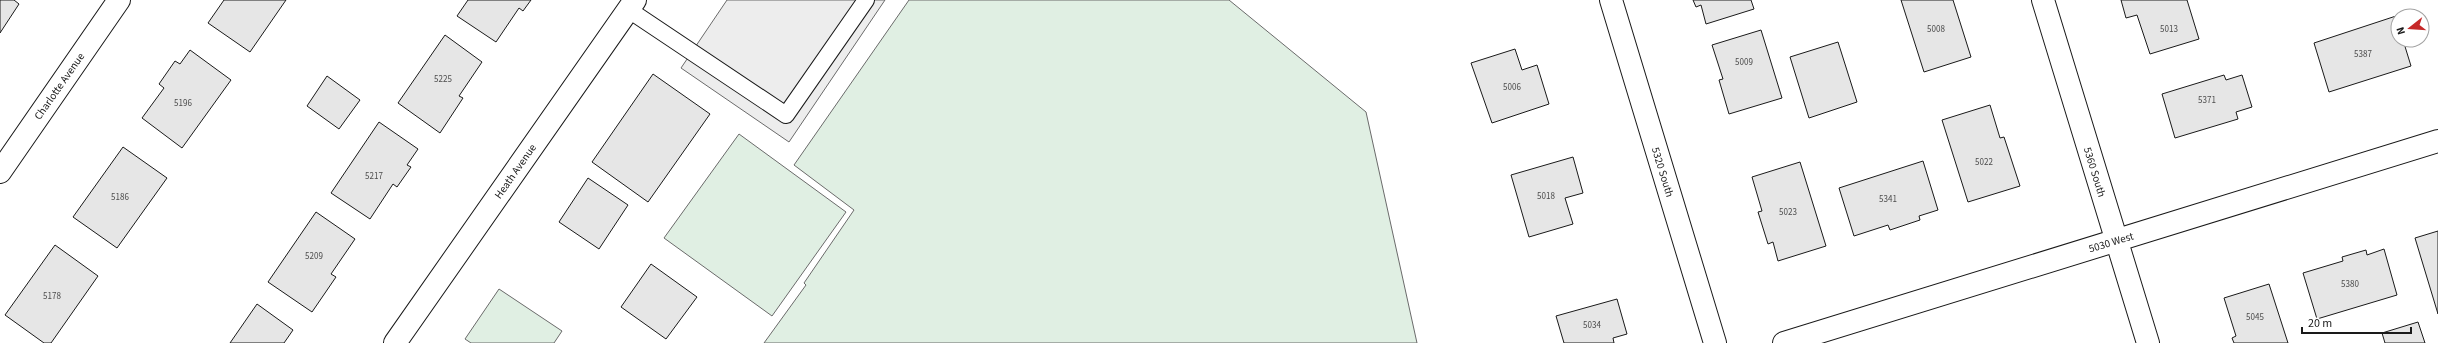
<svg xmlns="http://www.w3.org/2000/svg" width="2438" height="343" font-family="'Source Sans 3',sans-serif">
<rect width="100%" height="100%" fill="#fff"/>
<g fill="#e0efe3" stroke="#6a6a6a">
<path d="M909,0H1229L1366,112L1417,343H764L806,285L804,283L854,210L794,165Z"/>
<path d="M739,134L846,212L772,316L664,238Z"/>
<path d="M499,289L562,331L554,343H471L465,339Z"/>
</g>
<path fill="#ededed" stroke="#6a6a6a" d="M727,0H885L789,142L681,68Z"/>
<g fill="#e6e6e6" stroke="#1a1a1a">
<path d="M0,0H14L19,4L0,33Z"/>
<path d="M224,0H286L250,52L208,23Z"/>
<path d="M468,0H531L523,11L519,8L496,42L457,16Z"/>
<path d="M1693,0H1751L1754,9L1706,24L1701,5L1696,7Z"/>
<path d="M1901,0H1953L1971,57L1924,72Z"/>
<path d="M2121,0H2187L2199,39L2150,54L2137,15L2126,18Z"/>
<path d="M2396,16L2398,40H2403L2411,66L2329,92L2314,43Z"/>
<path d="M1761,30L1782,98L1729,114L1719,80L1723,79L1712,45Z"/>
<path d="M445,35L482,62L459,96L463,98L440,133L398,103Z"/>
<path d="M1838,42L1857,102L1809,118L1790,57Z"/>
<path d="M1515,49L1522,70L1537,65L1549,104L1492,123L1471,63Z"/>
<path d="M190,50L231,80L182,148L142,118L164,88L159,84L175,61L180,64Z"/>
<path d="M653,74L710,114L648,202L592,162Z"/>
<path d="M2224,75L2226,80L2242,75L2252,107L2236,112L2238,119L2175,138L2162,94Z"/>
<path d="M327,76L360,100L339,129L307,106Z"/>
<path d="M1990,105L2000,138L2004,137L2020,186L1968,202L1942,120Z"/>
<path d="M379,122L418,149L407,165L411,167L397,187L393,184L370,219L331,193Z"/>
<path d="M123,147L167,178L117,248L73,217Z"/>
<path d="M1573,157L1583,193L1565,198L1573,224L1529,237L1511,175Z"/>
<path d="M1923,161L1938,210L1919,216L1920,220L1890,230L1888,225L1854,236L1839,188Z"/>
<path d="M1800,162L1826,246L1778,261L1773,242L1768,244L1758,212L1762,211L1752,177Z"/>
<path d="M588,178L628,205L599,249L559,222Z"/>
<path d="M316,212L355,239L331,274L336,277L312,312L268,282Z"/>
<path d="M2438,231V314L2415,238Z"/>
<path d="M55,245L98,276L51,343H44L5,315Z"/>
<path d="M2384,249L2397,295L2317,319L2303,273L2343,261L2342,257L2366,250L2367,255Z"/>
<path d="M651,264L697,297L666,339L621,307Z"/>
<path d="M2269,284L2288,343H2234L2232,338L2236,336L2224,298Z"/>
<path d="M1617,299L1627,334L1613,338L1614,343H1564L1556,316Z"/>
<path d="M257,304L293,330L284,343H230Z"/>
<path d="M2418,322L2425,343H2385L2382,333Z"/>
</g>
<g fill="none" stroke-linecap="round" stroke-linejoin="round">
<defs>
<path id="service" d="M629,10L786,115L866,0"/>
<g id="minor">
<path d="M1611,0L1715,343"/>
<path d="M2043,0L2148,343"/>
<path d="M0,172L119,0"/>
<path d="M395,343L635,0"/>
<path d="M1784,343L2438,141"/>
</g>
</defs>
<use href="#service" stroke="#1a1a1a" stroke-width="18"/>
<use href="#minor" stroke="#1a1a1a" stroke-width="24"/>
<use href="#service" stroke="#fff" stroke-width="16"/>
<use href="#minor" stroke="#fff" stroke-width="22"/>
</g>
<g text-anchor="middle" stroke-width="3" stroke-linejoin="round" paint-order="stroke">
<g font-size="9" fill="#4d4d4d">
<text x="1936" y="32">5008</text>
<text x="2169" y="32">5013</text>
<text x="2363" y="57">5387</text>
<text x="1744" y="65">5009</text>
<text x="443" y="82">5225</text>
<text x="1512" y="90">5006</text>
<text x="2207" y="103">5371</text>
<text x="183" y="106">5196</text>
<text x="1984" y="165">5022</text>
<text x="374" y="179">5217</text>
<text x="1546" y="199">5018</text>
<text x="120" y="200">5186</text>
<text x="1888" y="202">5341</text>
<text x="1788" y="215">5023</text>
<text x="314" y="259">5209</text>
<text x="2350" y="287">5380</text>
<text x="52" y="299">5178</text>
<text x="2255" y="320">5045</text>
<text x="1592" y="328">5034</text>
</g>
<g font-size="11" fill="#1a1a1a" stroke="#fff">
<text transform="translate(59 86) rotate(-55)" y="4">Charlotte Avenue</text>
<text transform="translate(515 171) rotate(-55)" y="4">Heath Avenue</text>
<text transform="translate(1663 172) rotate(73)" y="4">5320 South</text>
<text transform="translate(2095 172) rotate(73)" y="4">5360 South</text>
<text transform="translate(2111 242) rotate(-17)" y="4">5030 West</text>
</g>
</g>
<g transform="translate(2410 28) rotate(253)"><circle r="19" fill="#ffffff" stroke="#a3a3a3"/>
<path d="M0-3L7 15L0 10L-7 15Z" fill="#c62828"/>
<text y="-6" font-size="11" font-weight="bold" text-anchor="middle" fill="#1a1a1a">N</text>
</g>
<path d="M2302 327v6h109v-6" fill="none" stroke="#1a1a1a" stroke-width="2"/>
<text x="2308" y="327" font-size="12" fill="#1a1a1a" stroke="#ffffff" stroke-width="3" paint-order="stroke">20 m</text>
</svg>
